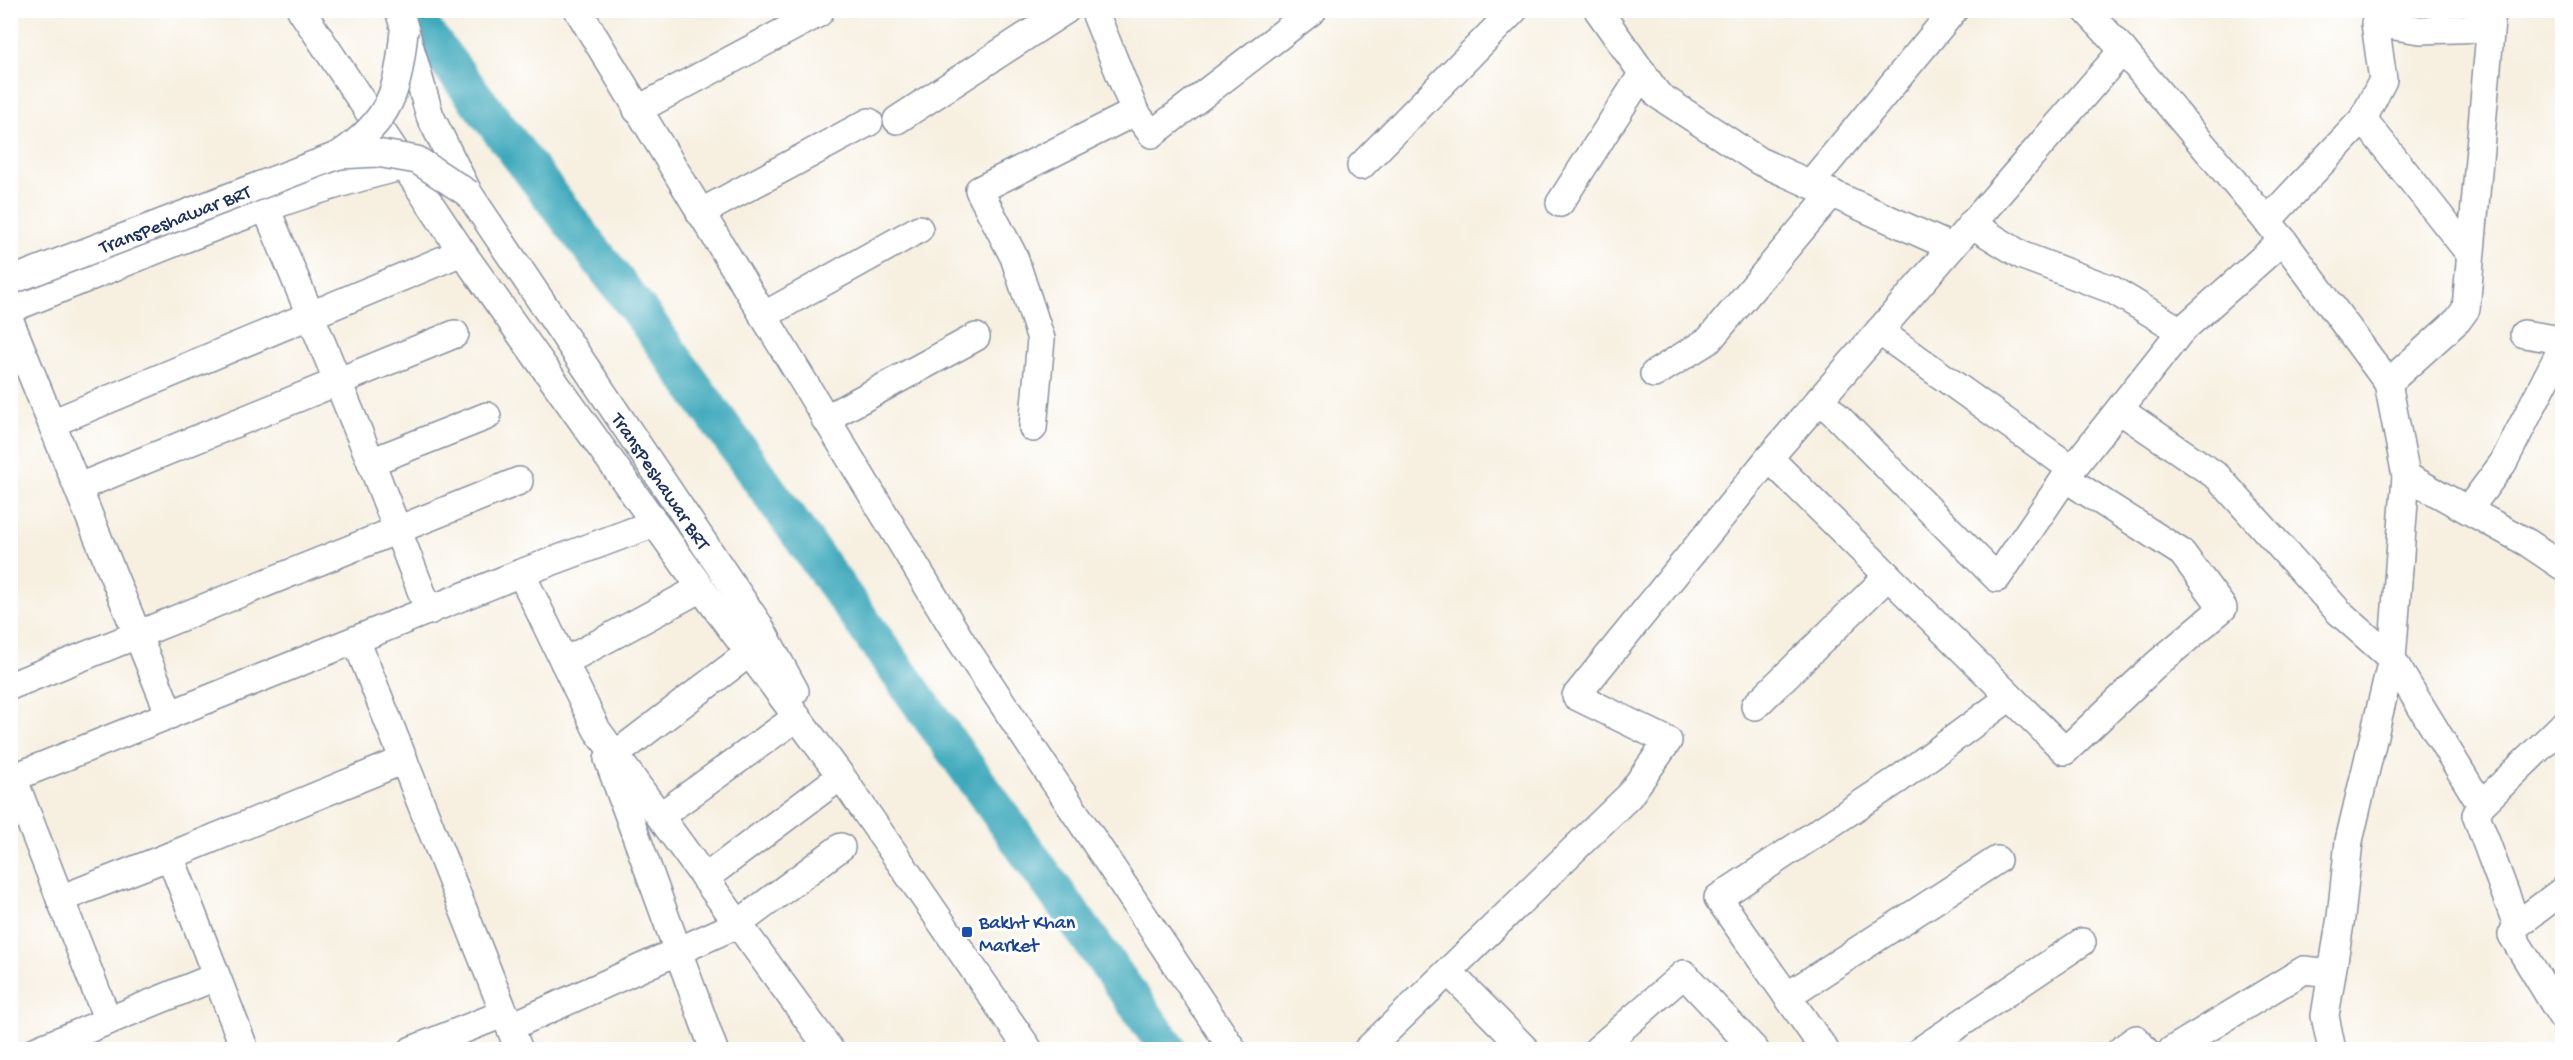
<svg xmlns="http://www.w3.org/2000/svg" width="2573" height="1060" font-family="'Gochi Hand',sans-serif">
<rect width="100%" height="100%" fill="#fff"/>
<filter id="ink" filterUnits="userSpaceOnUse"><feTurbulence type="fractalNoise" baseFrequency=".0167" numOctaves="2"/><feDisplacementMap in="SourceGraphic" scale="12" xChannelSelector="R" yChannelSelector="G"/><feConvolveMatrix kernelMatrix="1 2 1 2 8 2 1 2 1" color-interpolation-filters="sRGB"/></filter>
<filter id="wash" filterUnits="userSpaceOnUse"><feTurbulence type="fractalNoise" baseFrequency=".008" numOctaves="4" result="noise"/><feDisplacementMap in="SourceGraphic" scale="24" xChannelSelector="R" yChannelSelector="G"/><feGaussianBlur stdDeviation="1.35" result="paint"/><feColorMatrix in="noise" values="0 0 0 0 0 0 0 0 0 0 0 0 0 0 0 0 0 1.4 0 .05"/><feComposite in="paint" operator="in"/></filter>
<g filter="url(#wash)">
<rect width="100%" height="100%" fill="#f7f0e1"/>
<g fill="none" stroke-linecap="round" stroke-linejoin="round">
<path stroke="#3ca9bb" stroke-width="38" d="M408,10L646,320L1169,1050"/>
</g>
</g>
<g filter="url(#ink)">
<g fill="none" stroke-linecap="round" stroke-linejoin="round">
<defs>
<g id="minor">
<path d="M301,10L462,252L701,588L841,776L1029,1050"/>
<path id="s1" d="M399,10L430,116L469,194L759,625L795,691"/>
<path d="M578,10L961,641L1233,1050"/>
<path d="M1094,10L1135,112L1152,134L1313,10"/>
<path d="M1598,10L1658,95L1759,161L1951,247"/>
<path d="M2086,10L2123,50L2283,240L2388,383L2406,476L2392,659L2349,841L2341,917L2325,1016L2332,1050"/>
<path d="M637,110L819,13"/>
<path d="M897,120L1066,10"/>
<path d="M1361,166L1514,10"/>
<path d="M1810,184L1954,10"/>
<path d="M1560,203L1643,73"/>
<path d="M266,208L371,462L429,611"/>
<path d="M700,213L869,122"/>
<path d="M2267,221L2363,119"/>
<path d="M1971,224L2023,256L2111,289L2181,331"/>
<path d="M2470,254L2363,119L2383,80L2375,23L2420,30L2489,28"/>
<path d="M10,309C138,259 272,197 405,166"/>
<path d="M763,316L919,229"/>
<path d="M10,321L170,715"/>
<path d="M1879,331L2072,469"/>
<path d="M2524,334L2562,340"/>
<path d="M1654,374L1709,340L1832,193"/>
<path d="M2388,383L2458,320L2466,309L2492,10"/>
<path d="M1820,399L1997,578L2065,478"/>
<path d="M2121,411L2218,477L2339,612L2392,659L2481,805"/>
<path d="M825,419L976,337"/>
<path d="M52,423L462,252"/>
<path d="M1033,428L1041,339L1014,257L979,190L1135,112"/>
<path d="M1769,458L2065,751L2158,663L2223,608L2182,553L2065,478L2181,331L2283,240"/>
<path d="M371,462L487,416"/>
<path d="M2406,476L2528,543L2562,566"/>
<path d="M79,487L455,334"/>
<path d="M2468,510L2503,463L2562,348"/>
<path d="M521,573L597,730L830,1050"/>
<path d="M356,640L519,1050"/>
<path d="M564,662L701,588"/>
<path d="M10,686L519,481"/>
<path d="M1755,706L1888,576"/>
<path d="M615,755L749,653"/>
<path d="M608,759L714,1050"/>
<path d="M13,778L108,1021"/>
<path d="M10,779L521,573L655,523"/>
<path d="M660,816L797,717"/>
<path d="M170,856L245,1050"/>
<path d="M705,878L841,776"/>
<path d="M2562,891L2517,925L2512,935L2562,1017"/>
<path d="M60,899L170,856L404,760"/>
<path d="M2517,925L2476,815L2481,805L2562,726"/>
<path d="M1449,972L1526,1050"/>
<path d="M1787,996L1997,860"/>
<path d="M510,1027L738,924L841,847"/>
<path d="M37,1050L215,977"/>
<path d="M412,1050L505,1013"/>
<path d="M1367,1050L1629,796L1668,741L1576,696L1769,458L2123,50"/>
<path d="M1597,1050L1684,974L1755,1050"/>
<path d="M1825,1050L1718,898L1899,779L2010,697"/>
<path d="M1921,1050L2082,942"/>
<path d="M2121,1050L2136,1039L2145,1050"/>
<path d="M2172,1050L2304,970L2331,973"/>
</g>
</defs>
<use href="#minor" stroke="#8990a0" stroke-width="30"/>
<use href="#minor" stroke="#fff" stroke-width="27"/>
<defs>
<g id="minor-bridge">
<path d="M339,155L377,153L417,160L469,194"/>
<path id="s2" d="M10,281L339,155C391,120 398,91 404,31"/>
</g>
</defs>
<use href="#minor-bridge" stroke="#8990a0" stroke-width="30" stroke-linecap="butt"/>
<use href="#minor-bridge" stroke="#fff" stroke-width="27"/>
</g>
</g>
<rect fill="#1a4fb4" stroke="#fff" stroke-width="2" x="961" y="926" width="12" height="12" rx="3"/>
<g text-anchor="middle" stroke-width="6" stroke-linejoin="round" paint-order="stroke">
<g font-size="20" fill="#1b2f5e" stroke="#fff">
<text dy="7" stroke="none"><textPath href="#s2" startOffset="176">TransPeshawar BRT</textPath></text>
<text dy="7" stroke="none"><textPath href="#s1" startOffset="543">TransPeshawar BRT</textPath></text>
</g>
<g font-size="20" fill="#164399" stroke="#fff" text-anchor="start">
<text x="979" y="928">Bakht Khan<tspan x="979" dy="23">Market</tspan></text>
</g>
</g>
<rect width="2573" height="1060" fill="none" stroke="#fff" stroke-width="36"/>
</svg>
